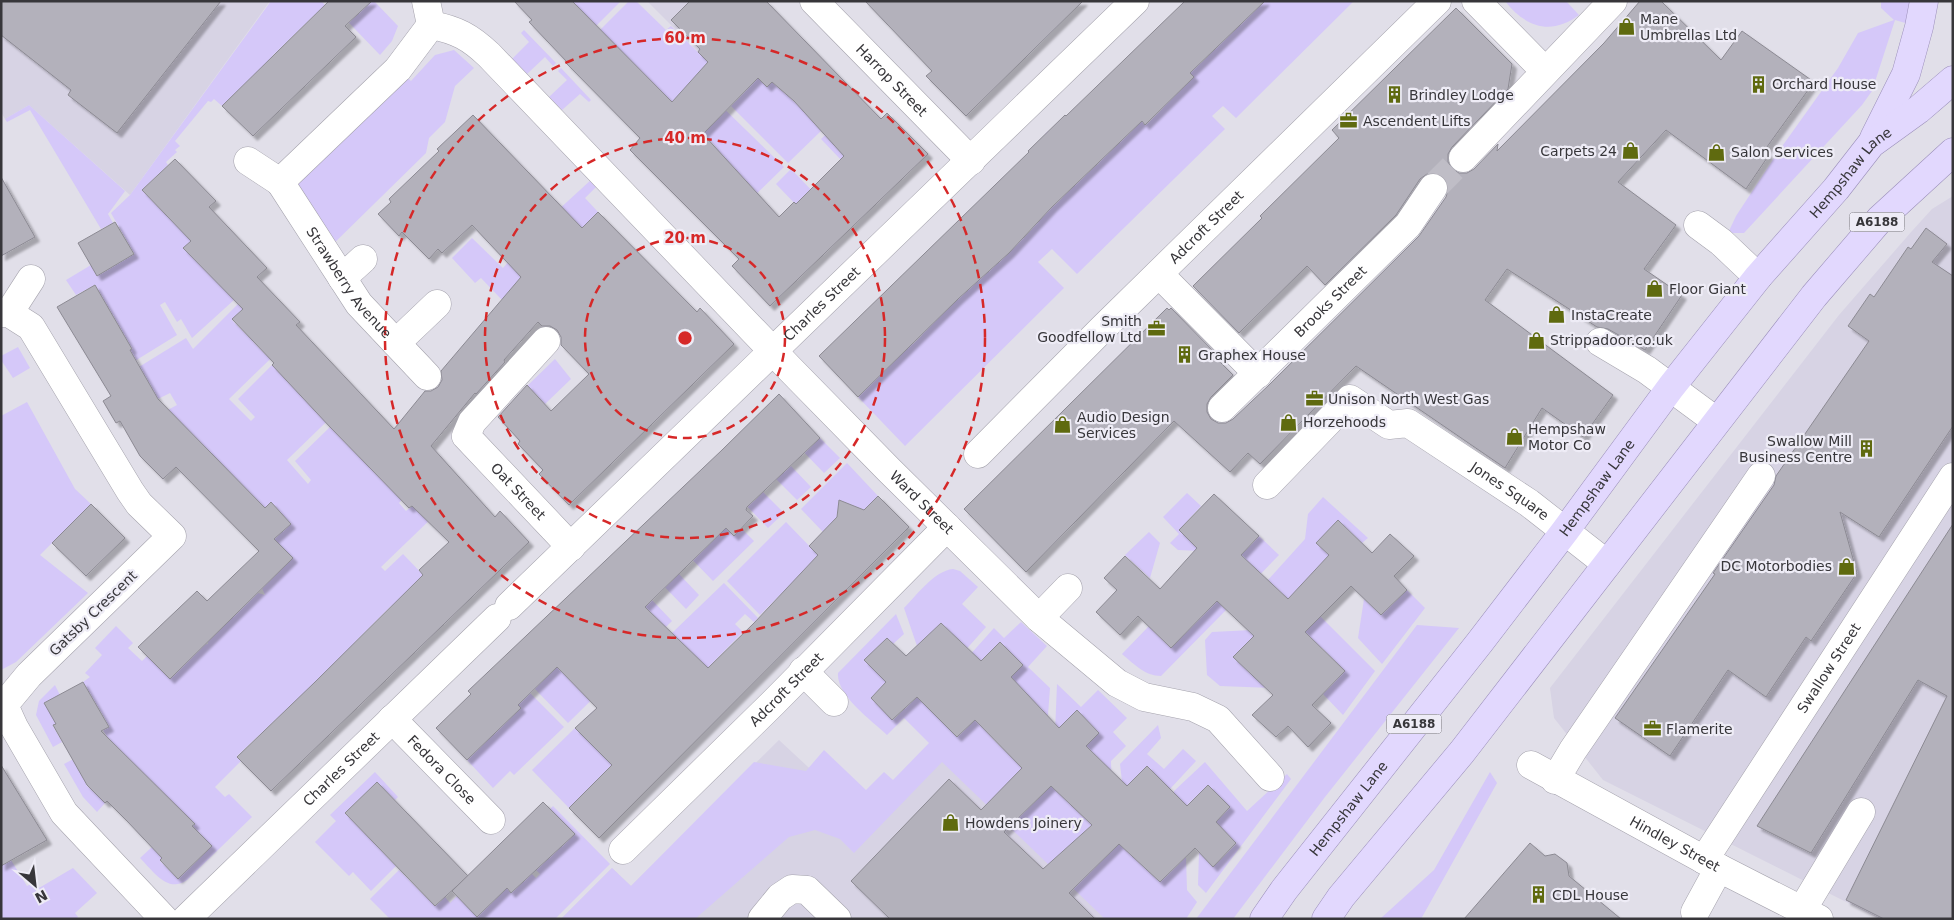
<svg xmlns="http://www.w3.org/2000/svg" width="1954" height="920" font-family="'DejaVu Sans',sans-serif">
<defs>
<filter id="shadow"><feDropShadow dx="4.5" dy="4.5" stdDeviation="1" flood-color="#0004"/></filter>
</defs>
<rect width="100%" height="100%" fill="#e1dfe9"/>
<g fill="#d7d3e4">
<path d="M1,1H270L130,195L29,105L5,119L1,112Z"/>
<path d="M647,1H769L708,62Z"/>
<path d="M1953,196V919H1880L1603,780L1554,718L1550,688L1839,315L1912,231L1932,209Z"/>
<path d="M779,740L863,818L936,743L1119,919H561L612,868L631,886Z"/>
</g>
<g fill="#d5c8f9">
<path d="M271,1H321L325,5L272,56L296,81L264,66L222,106L214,99L211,102L208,101L175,141L180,146L175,150L177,152L166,162L168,165L142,190L163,212L198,218L234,300L192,338L181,319L177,322L165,302L160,305L177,335L130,364L124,354L132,349L95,285L76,295L66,280L91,265L98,275L134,254L111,213L130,195Z"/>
<path d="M328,1H374L398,26L392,41L380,55Z"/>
<path d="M572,1H621L596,26Z"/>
<path d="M629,1H636L666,30L671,26L708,62L711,96L784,167L746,204L704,161L717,148L600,30Z"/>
<path d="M1248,1H1354L1236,118L1223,106L1212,116L1225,129L1077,274L1052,249L1038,262L1064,288L905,446L858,397L905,336L913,344L922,335L926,314L1011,250L1019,242L1011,233L1023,239L1032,229L1024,221C1042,215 1048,212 1062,198L1056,191L1068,180L1074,186L1085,176L1045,134L1048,131L1088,173L1099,163L1091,155L1134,113L1146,125L1162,109L1193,55L1201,63L1253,12Z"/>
<path d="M1505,1H1566L1579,15C1551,36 1525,27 1505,1Z"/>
<path d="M1881,1H1924L1919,27L1895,20L1872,91L1862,105L1744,233H1728L1736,216L1778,152L1838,68L1858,33L1894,20L1881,8Z"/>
<path d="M524,30L556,63L553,66L545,57L527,74L512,59L529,42L521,33Z"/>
<path d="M454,50L474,68L455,86L445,122L429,138L426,153L325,252L280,182L398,69L411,81L435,55Z"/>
<path d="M561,68L591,100L589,102L580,94L562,110L549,97L567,80L558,71Z"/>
<path d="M778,76L794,92L789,97L798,105L803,100L821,131L788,163L731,106L758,78L767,86Z"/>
<path d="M29,105L125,191L108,214L113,223L101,229L30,110L7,122L5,119Z"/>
<path d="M835,126L864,155L843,162L821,139Z"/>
<path d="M791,169L818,197L803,212L776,184Z"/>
<path d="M592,179L598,185L585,198L598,212L566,244L556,212Z"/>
<path d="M472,238L503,268L509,261L526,271L502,300L481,278L475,283L452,258Z"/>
<path d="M253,289L258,294L232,320L266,355L295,335L229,399L251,421L255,417L238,399L272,365L353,396L287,460L308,484L311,480L295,461L330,427L382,480L404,497L399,503L406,511L412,506L418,512L437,513L381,567L385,571L403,554L428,580L413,596L442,626L439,629L411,599L391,606L355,642L359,647L274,721L237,756L241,761L215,787L225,797L229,794L252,817L187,880C168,894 153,871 140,858L152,847L163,858L160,861L178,879L212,846L139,769L95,775L86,785L105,803L97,812L83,797L64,764L109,740L103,730L109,726L83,682L90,677L85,673L102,655L95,648L116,626L133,643L128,648L142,661L147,656L208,644V641L258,593L265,595L262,588L292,558L274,539L290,523L271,502L241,531L263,506L201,443L164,412L177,405L170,393L158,399L145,376L134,370L186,338L193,349Z"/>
<path d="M18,347L30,368L13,378L1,360V356Z"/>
<path d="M555,359L571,379L545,404L536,394L524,389Z"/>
<path d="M27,402L75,489L91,504L40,555L88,593L16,662L1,670V416Z"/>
<path d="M820,438L840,458L824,473L796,444L811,446Z"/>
<path d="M775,463L784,472L791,466L811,487L797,500L768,471Z"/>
<path d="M847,463L878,496L860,515L838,509L839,515L823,532L801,509Z"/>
<path d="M745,492L754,501L763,492L784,513L768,528L739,498Z"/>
<path d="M1187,493L1201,506L1179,530L1200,551L1178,550L1170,543L1179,534L1163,517Z"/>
<path d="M1323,497L1368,538L1362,543L1338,520L1317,543L1329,555L1289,600L1268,580L1305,539L1308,514Z"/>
<path d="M716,519L733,536L741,528L754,541L713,581L684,551L699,554C714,540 714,539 716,519Z"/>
<path d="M786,522L819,556L760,615L727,581Z"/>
<path d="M1149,532L1160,543L1150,578L1125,555Z"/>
<path d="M1259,536L1279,555L1250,585L1231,566Z"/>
<path d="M953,569L960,571L978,587L962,604L986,627L955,662L917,646L904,608C917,595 934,571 953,569Z"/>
<path d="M679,574L699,595L686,609L656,578Z"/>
<path d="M724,583L758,618L754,622L745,614L735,624L743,632L569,808L532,770L575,728L582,735L590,727L583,720L596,709L603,716L672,633Z"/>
<path d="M1205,589L1226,610L1161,676C1145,676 1134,664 1122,654L1149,626L1171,648Z"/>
<path d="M1407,590L1425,608L1382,664L1358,638L1364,599L1381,615Z"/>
<path d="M652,600L672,621L568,723L534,688L557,667Z"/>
<path d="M896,614L904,634L893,644L887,638L865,660L886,682L871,698L893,720L920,694L933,713L957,737L981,714L991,737L1022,768L1010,781L1033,803L1058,780L1069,803L1092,825L1077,839L1126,837L1136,859L1160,882L1186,857L1187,890L1197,902L1186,919H1105L942,762L854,853L840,839L815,830L789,837L695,919H561L612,868L631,886L754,762L806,771L824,750L866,790L884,772L893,780L929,743L904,718L887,735C871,720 836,695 838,673Z"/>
<path d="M1320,616L1375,671L1343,715L1323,694L1345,671L1322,648L1292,643Z"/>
<path d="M1021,622L1047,646L1028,667L1050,688L1046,742L1011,677L1023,665H977L968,657L994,628L1004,638Z"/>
<path d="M1417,625L1459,628L1325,797L1233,919H1196Z"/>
<path d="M1252,630L1256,634L1233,657L1254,677L1266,666L1273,688L1220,686L1207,675L1205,640L1212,632Z"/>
<path d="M1057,684L1081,707L1098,690L1127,718L1113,732L1126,746L1111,761L1112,797L1107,767L1086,746L1099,733L1077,710L1055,732Z"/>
<path d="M55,685L60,695L56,724L53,726L62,742L53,747L36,715L39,701Z"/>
<path d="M527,690L564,727L514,775L510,771L493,788L467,760L520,708L515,702Z"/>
<path d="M1158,725L1161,738L1147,754L1164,769L1183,749L1196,761L1170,789L1147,766L1123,790L1120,764Z"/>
<path d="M1205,762L1247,811L1287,774L1291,779L1206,893L1198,885L1199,852L1213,867L1236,844L1216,822L1230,807L1208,785L1183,809L1175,801L1174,791Z"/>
<path d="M375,772L398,797L395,800L377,782L345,813L396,866L371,891L353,872L349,876L315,842L336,821L330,815Z"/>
<path d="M1490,772L1497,783L1421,919H1380L1434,870Z"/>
<path d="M553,806L610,864L555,919H390L370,899L399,870L435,906L445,897L450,903L457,896L477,916L507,888L511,892L531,873L536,878L540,874L536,870L554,853L550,809Z"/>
<path d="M1,858L5,864L11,860L27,886L35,882L39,888L73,868L97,893L75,913L78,917L76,919H1Z"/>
</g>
<g fill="#b3b1bb" stroke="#8c8a93" fill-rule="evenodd" filter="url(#shadow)">
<path d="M1,1H221L117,133L68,95L71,90L1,35Z"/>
<path d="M329,1H372L345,26L356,37L253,136L222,106Z"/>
<path d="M514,1H572L672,102L708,62L698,52L700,49L671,20L690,1H766L881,119L887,113L928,154L770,306L732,266L739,259L630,150L640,138L566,63L567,62L529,22L532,20ZM758,78L767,87L772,82L794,101L844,156L796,204L794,202L779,217L703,134Z"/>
<path d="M865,1H1083L966,116L926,76L932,71Z"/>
<path d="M1185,1H1265L1190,73L1194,77L1145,125L1142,121L1052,207L1009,253L958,299L858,397L819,356L1029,152L1028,151L1065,115L1066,116Z"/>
<path d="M1640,1H1661L1721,60L1742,31L1814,82L1764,151L1769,155L1746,189L1666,130L1618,182L1676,225L1644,269L1682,295L1645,350L1608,329L1597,327L1507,269L1485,300L1613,395L1583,437L1542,408L1505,468L1356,366L1260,464L1248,453L1230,472L1174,421L1026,572L964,509L1167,308L1169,310L1171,308L1217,355L1215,357L1233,375L1211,397L1207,404V412L1211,419L1218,423H1226L1233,419L1269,385L1419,236L1446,197L1448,190L1447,181L1442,175L1435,173L1427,174L1420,179L1396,215L1325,285L1307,266L1239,333L1193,286L1262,218L1260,216L1339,138L1332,130L1456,8L1512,64L1508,89L1452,147L1448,154V162L1452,169L1459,173H1467L1474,169L1498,144L1497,151L1604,43Z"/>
<path d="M473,115L582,228L598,212L697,312L700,308L734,344L569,505L539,474L543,470L518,444L520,441L498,417L527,385L551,411L589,374L561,345V337L557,330L550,326H542L538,322L504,360L505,362L476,394L475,393L431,446L495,517L500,511L529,542L271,791L237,757L315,682L423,575L419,570L449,542L412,506L409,508L330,427L272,365L274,363L232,319L243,309L183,248L191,241L142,190L175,159L216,201L209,207L267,268L257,277L300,322L296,325L394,429L425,391H431L438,387L442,380L441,371L521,277L472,225L442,253L438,249L429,259L402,232L399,236L378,214L391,202L389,199L439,151L437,149Z"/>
<path d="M1,177L35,237L1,256Z"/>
<path d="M115,222L134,254L97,276L78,243Z"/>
<path d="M1926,228L1947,244L1932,262L1953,276V426L1879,537L1840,512L1857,573L1811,641L1806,637L1766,697L1728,670L1670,756L1615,718L1715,574L1713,573L1774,485L1776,476L1869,341L1848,326L1870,294L1874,297L1908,247L1911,249Z"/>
<path d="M95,285L132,349L130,350L158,399L265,508L271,502L291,524L274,539L293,558L170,679L138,647L197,591L207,601L259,551L176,467L163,479L140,456L120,421L116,423L103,401L111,396L57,307Z"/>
<path d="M779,394L820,438L747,507L746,510L753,516L734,536L726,528L645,607L708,668L754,623L818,555L809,546L837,517L839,500L864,510L878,496L909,527L599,838L569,808L612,765L575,728L597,708L557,667L518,705L521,708L467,760L436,728L471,694L468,691L722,450Z"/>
<path d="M1214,494L1259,536L1241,555L1288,599L1329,555L1316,543L1338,520L1372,553L1390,534L1414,556L1394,576L1407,590L1381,615L1351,586L1305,632L1345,671L1312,705L1331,723L1308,747L1288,726L1276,737L1252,715L1273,695L1233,657L1254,636L1217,601L1171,648L1138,616L1120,635L1096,612L1117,590L1104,578L1125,556L1160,589L1197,548L1179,530Z"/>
<path d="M91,504L125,538L86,576L52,543Z"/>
<path d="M1953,524V919H1884L1846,900L1947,696L1918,680L1811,853L1757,826Z"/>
<path d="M941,623L981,661L1000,642L1023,665L1011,677L1059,728L1077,710L1099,733L1086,746L1127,786L1147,766L1187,806L1208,785L1230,807L1216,822L1236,843L1213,867L1195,848L1160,882L1119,844L1069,893L1095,919H890L851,881L949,779L981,810L1022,768L975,720L957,737L917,697L892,720L871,698L886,682L864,660L887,638L906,656ZM1051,786L1092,825L1043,869L1004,832Z"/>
<path d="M83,682L109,727L101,731L195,824L192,826L212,846L178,879L160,860L162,858L127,821L107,801L105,803L87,785L53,725L56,724L44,703Z"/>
<path d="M1,765L47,840L1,866Z"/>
<path d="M377,782L468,876L435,906L345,813Z"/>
<path d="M543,802L575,834L511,893L507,888L477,917L452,891Z"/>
<path d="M1530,843L1545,856L1555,854L1567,863L1569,876L1621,919H1464Z"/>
</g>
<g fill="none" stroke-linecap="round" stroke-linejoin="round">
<path stroke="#bfbdc6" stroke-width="28" stroke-dasharray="28 14" stroke-linecap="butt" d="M1433,188L1463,158"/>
<defs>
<g id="minor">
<path id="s1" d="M426,1L431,25L398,69L280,182L359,304L427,376"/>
<path id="s2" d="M814,1L971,161"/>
<path d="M1476,1L1545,71"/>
<path id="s3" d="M431,25C457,30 470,37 489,55L790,369L889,470L1039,618L1117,683L1144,697L1193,707L1218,719L1270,777"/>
<path d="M1463,158L1613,1"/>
<path d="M248,161L280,182"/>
<path d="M1698,225L1721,242L1758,277"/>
<path d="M1159,274L1258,374"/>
<path d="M342,278L363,259"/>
<path d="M1,313H9L31,327L130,491L139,504L172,536L29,675L4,705L14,727L64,813L164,919"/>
<path d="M9,313L31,279"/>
<path id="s4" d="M546,341L472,422L466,436L571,547"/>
<path d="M1600,342L1647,370L1716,421"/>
<path d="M396,343L437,304"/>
<path id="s5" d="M1222,408L1408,225L1433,188"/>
<path id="s6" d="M978,454L1103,328L1437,1"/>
<path id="s7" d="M1267,485L1350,399L1389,425L1408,423L1529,503L1607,564"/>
<path id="s8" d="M509,606L1135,1"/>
<path d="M1039,618L1068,588"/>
<path d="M803,671L834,702"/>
<path id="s9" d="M392,719L491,820"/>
<path id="s10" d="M1531,765L1719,868L1819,919"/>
<path d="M1555,780L1573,750L1761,476"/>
<path id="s11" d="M623,850L773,703L947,527"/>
<path id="s12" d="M1704,860L1953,477"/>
<path d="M1802,910L1861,812"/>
<path d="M1695,912L1719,868"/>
<path id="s13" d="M186,919L497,618"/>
<path d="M762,919L780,897L792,889L807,890L837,919"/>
</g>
<g id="major">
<path d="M1874,138L1906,74L1919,27L1924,1"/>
<path id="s14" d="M1264,919L1284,890L1480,642L1565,531L1671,387L1758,277L1836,189L1871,144L1918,110L1953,80"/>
<path d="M1326,919L1341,897L1462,752L1814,296L1880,219L1953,152"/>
</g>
</defs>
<use href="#minor" stroke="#a5a3ad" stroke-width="29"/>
<use href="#major" stroke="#9a8eb9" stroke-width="29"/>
<use href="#minor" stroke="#fff" stroke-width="28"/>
<use href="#major" stroke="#e2d8fe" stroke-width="28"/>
</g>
<g fill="none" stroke="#d62828" stroke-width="2.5" stroke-dasharray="9 6">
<circle cx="685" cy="338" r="100"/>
<circle cx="685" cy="338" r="200"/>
<circle cx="685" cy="338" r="300"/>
</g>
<defs>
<symbol id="shop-bare" viewBox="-9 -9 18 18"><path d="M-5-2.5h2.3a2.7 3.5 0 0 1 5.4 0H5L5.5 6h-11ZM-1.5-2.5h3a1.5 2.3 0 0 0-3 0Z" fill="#5f6a0f" stroke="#eeecf6" stroke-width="2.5" paint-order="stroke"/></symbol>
<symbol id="building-bare" viewBox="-9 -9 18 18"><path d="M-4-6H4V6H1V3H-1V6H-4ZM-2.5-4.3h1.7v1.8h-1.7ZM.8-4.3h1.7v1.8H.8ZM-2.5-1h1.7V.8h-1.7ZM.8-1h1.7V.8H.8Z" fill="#5f6a0f" stroke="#eeecf6" stroke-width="2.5" paint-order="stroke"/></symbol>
<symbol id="office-bare" viewBox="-9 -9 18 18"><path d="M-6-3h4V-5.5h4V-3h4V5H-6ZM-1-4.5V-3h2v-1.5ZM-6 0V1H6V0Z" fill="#5f6a0f" stroke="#eeecf6" stroke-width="2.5" paint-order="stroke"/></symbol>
</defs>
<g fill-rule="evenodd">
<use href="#shop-bare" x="1614" y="14" width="25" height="25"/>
<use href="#building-bare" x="1746" y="72" width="25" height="25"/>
<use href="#building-bare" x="1382" y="82" width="25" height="25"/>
<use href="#office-bare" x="1336" y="108" width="25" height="25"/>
<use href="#shop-bare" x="1618" y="138" width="25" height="25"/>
<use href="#shop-bare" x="1704" y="140" width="25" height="25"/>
<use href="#shop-bare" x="1642" y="276" width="25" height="25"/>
<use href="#shop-bare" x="1544" y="302" width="25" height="25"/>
<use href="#office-bare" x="1144" y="316" width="25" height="25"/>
<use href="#shop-bare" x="1524" y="328" width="25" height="25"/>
<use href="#building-bare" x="1172" y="342" width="25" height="25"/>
<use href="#office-bare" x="1302" y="386" width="25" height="25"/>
<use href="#shop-bare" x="1276" y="410" width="25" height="25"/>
<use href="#shop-bare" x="1050" y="412" width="25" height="25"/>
<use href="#shop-bare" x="1502" y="424" width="25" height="25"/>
<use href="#building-bare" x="1854" y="436" width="25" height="25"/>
<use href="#shop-bare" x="1834" y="554" width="25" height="25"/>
<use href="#office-bare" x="1640" y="716" width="25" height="25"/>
<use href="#shop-bare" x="938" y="810" width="25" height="25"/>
<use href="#building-bare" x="1526" y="882" width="25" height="25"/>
</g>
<g text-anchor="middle" stroke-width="4.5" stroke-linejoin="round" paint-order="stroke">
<g fill="#eeecf6" stroke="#6e6d72" stroke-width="1">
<rect x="1849.5" y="212.5" width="55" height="19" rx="4"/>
<rect x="1386.5" y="714.5" width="55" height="19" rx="4"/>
</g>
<g font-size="12" font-weight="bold" fill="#37363a">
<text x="1877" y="226">A6188</text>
<text x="1414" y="728">A6188</text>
</g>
<g font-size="14" fill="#37363a" stroke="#eeecf6" text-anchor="start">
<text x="1640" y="24">Mane<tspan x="1640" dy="16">Umbrellas Ltd</tspan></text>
<text x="1772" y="89">Orchard House</text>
<text x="1409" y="100">Brindley Lodge</text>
<text x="1363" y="126">Ascendent Lifts</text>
<text x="1617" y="156" text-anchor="end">Carpets 24</text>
<text x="1731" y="157">Salon Services</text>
<text x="1669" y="294">Floor Giant</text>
<text x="1571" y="320">InstaCreate</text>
<text x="1142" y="326" text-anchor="end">Smith<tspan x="1142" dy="16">Goodfellow Ltd</tspan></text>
<text x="1550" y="345">Strippadoor.co.uk</text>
<text x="1198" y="360">Graphex House</text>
<text x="1328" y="404">Unison North West Gas</text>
<text x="1077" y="422">Audio Design<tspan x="1077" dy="16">Services</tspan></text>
<text x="1303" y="427">Horzehoods</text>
<text x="1528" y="434">Hempshaw<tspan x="1528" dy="16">Motor Co</tspan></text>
<text x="1852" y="446" text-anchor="end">Swallow Mill<tspan x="1852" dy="16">Business Centre</tspan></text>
<text x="1832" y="571" text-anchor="end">DC Motorbodies</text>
<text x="1666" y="734">Flamerite</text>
<text x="965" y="828">Howdens Joinery</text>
<text x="1552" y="900">CDL House</text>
</g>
<g font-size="14" fill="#37363a" stroke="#eeecf6">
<text dy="5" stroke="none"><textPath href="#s2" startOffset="111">Harrop Street</textPath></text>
<text dy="5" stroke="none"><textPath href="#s14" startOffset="950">Hempshaw Lane</textPath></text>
<text dy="5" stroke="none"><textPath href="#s6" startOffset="322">Adcroft Street</textPath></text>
<text dy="5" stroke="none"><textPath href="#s1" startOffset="365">Strawberry Avenue</textPath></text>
<text dy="5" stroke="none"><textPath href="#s5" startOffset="152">Brooks Street</textPath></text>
<text dy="5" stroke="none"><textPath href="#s8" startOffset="435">Charles Street</textPath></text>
<text dy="5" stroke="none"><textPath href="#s14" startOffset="545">Hempshaw Lane</textPath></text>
<text dy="5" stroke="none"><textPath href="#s4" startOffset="201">Oat Street</textPath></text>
<text dy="5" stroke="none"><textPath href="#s7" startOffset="308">Jones Square</textPath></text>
<text dy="5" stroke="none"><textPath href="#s3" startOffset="689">Ward Street</textPath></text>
<text transform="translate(93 613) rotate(-44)" y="5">Gatsby Crescent</text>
<text dy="5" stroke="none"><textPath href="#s12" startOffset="229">Swallow Street</textPath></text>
<text dy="5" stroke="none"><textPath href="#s11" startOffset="229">Adcroft Street</textPath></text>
<text dy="5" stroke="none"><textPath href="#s13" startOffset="216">Charles Street</textPath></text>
<text dy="5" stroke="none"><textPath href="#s9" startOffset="71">Fedora Close</textPath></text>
<text dy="5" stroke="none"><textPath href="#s14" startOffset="139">Hempshaw Lane</textPath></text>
<text dy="5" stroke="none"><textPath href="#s10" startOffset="164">Hindley Street</textPath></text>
</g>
</g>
<circle cx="685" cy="338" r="8" fill="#d62828" stroke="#eeecf6" stroke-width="2.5"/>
<g font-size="15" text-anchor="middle" font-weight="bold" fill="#d62828" stroke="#eeecf6" stroke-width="4.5" stroke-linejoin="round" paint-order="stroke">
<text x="685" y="43">60 m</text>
<text x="685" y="143">40 m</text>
<text x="685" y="243">20 m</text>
</g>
<rect width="1954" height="920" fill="none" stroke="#37363a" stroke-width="5"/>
<g transform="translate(35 885) rotate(152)" stroke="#eeecf6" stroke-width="4" paint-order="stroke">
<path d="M0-4L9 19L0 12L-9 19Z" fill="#37363a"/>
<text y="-8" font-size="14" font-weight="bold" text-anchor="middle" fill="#37363a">N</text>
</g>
</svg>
